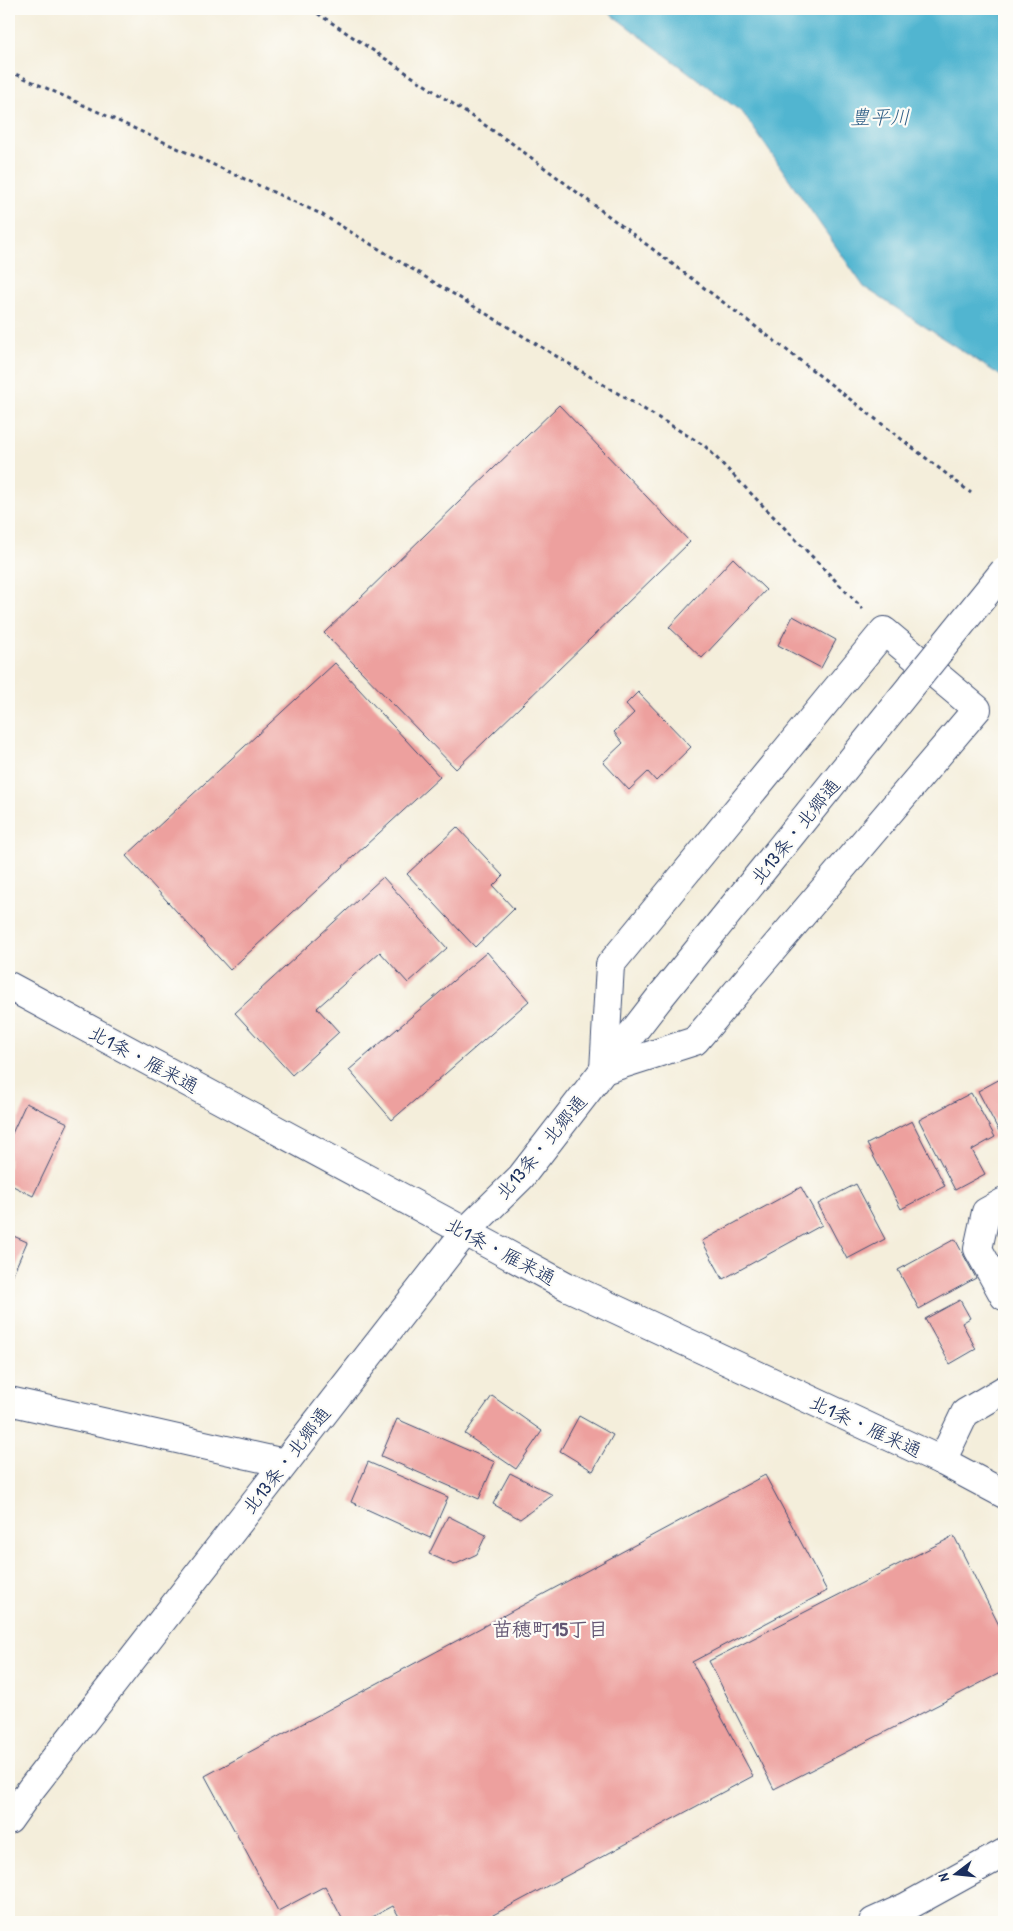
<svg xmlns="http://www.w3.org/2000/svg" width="1013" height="1931" font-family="'Patrick Hand','Klee One',sans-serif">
<rect width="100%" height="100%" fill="#fdfcf7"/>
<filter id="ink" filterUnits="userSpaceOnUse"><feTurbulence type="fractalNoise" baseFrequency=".02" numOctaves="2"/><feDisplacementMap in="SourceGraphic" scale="10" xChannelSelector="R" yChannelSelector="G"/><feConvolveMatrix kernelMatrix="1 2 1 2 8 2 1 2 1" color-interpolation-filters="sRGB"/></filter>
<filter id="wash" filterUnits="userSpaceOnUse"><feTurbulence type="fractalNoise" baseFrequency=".0096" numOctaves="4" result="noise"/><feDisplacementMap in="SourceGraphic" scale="20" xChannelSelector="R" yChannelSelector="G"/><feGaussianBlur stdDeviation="1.12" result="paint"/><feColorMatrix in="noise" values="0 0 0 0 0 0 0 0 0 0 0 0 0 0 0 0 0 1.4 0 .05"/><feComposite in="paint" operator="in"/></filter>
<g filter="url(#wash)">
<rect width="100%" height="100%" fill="#f4eedb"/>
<path fill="#51b5d0" stroke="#367297" d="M604,9H1004V378L864,287L743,113Z"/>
<g id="blocks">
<g fill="#eda09e">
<path d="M559,405L690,542L456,769L324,633Z"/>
<path d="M733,558L766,590L702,658L669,627Z"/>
<path d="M793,616L836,640L821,668L778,645Z"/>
<path d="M335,663L440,777L230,970L126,856Z"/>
<path d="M638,692L691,747L656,781L648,772L629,790L603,762L623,743L614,732L634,713L626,704Z"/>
<path d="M457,827L503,876L493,886L514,909L475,947L407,874Z"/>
<path d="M383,877L447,948L408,983L380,952L317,1008L339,1032L292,1075L235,1013Z"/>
<path d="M487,952L529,1001L392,1120L349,1070Z"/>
<path d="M1004,1077V1138L1003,1139L978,1091Z"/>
<path d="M971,1093L995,1137L972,1150L985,1174L955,1190L919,1120Z"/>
<path d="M26,1103L68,1123L33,1196L9,1184V1140Z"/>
<path d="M912,1121L945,1186L901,1209L867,1144Z"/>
<path d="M856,1184L885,1239L847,1259L818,1204Z"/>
<path d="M801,1187L822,1225L723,1279L702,1241Z"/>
<path d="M1004,1216V1241L994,1221Z"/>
<path d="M9,1234L27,1242L9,1283Z"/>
<path d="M955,1239L976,1278L919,1309L898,1270Z"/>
<path d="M960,1300L970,1318L962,1323L976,1349L950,1364L925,1319Z"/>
<path d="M492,1396L542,1431L516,1469L465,1434Z"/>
<path d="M579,1416L613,1435L593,1471L560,1451Z"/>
<path d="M397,1419L495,1462L479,1499L381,1456Z"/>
<path d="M368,1462L448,1497L430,1538L351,1502Z"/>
<path d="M510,1473L553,1495L520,1519L493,1504Z"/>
<path d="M765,1475L827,1591L692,1662L753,1776L480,1922H402L393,1906L363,1922H344L325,1886L278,1911L205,1776Z"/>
<path d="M448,1516L486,1535L477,1554L454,1565L429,1554Z"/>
<path d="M954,1536L1004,1635V1671L774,1789L709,1661Z"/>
</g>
</g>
</g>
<g filter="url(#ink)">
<use href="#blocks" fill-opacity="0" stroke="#3c4c71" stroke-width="1"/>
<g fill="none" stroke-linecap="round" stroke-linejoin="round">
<defs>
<g id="minor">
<path d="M884,631L977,709L695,1041L604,1070L610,965Z"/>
<path d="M1004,1202L986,1212L978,1249L1004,1296"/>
<path d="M9,1401L284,1463"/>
<path d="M942,1461L965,1413L1004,1390"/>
<path d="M9,1820L31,1789L465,1232L521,1177L661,996"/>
<path d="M873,1922L906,1907L1004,1853"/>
</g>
<path id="highway" d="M9,986L568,1287L942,1461L1004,1494"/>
</defs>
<use href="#minor" stroke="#3c4c71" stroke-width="30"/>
<use href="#highway" stroke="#3c4c71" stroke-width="30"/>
<g stroke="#3c4c71" stroke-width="3" stroke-dasharray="4 4" stroke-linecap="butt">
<path d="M311,9L513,144L784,348L971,493"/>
<path d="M9,71L321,214L705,446L863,609"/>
</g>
<use href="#minor" stroke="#fff" stroke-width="28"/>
<use href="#highway" stroke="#fff" stroke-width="28"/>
<defs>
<path id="minor-bridge" d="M661,996L1004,571"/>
</defs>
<use href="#minor-bridge" stroke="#3c4c71" stroke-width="30" stroke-linecap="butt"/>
<use href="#minor-bridge" stroke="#fff" stroke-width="28"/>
</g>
</g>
<g text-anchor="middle" stroke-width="4.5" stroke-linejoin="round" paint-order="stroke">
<g font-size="19" fill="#1b2f5e" stroke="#fdfcf7">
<text transform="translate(795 831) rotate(-51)" y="7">北13条・北郷通</text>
<text transform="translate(144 1059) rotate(28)" y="7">北1条・雁来通</text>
<text transform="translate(541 1147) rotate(-50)" y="7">北13条・北郷通</text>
<text transform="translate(501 1251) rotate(28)" y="7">北1条・雁来通</text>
<text transform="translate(866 1426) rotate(25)" y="7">北1条・雁来通</text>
<text transform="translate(286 1460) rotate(-52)" y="7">北13条・北郷通</text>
</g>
<g font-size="20" font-style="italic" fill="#2e5e86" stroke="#fdfcf7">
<text x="880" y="124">豊平川</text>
</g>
<g font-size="20" font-weight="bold" fill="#645774" stroke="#fdfcf7">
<text x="550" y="1636">苗穂町15丁目</text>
</g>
</g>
<rect width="1013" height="1931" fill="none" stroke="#fdfcf7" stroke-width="30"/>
<g transform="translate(956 1874) rotate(254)" stroke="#fdfcf7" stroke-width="4" paint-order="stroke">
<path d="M0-4L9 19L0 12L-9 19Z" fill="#1b2f5e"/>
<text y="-8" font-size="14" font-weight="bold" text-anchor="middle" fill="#1b2f5e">N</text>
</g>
</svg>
